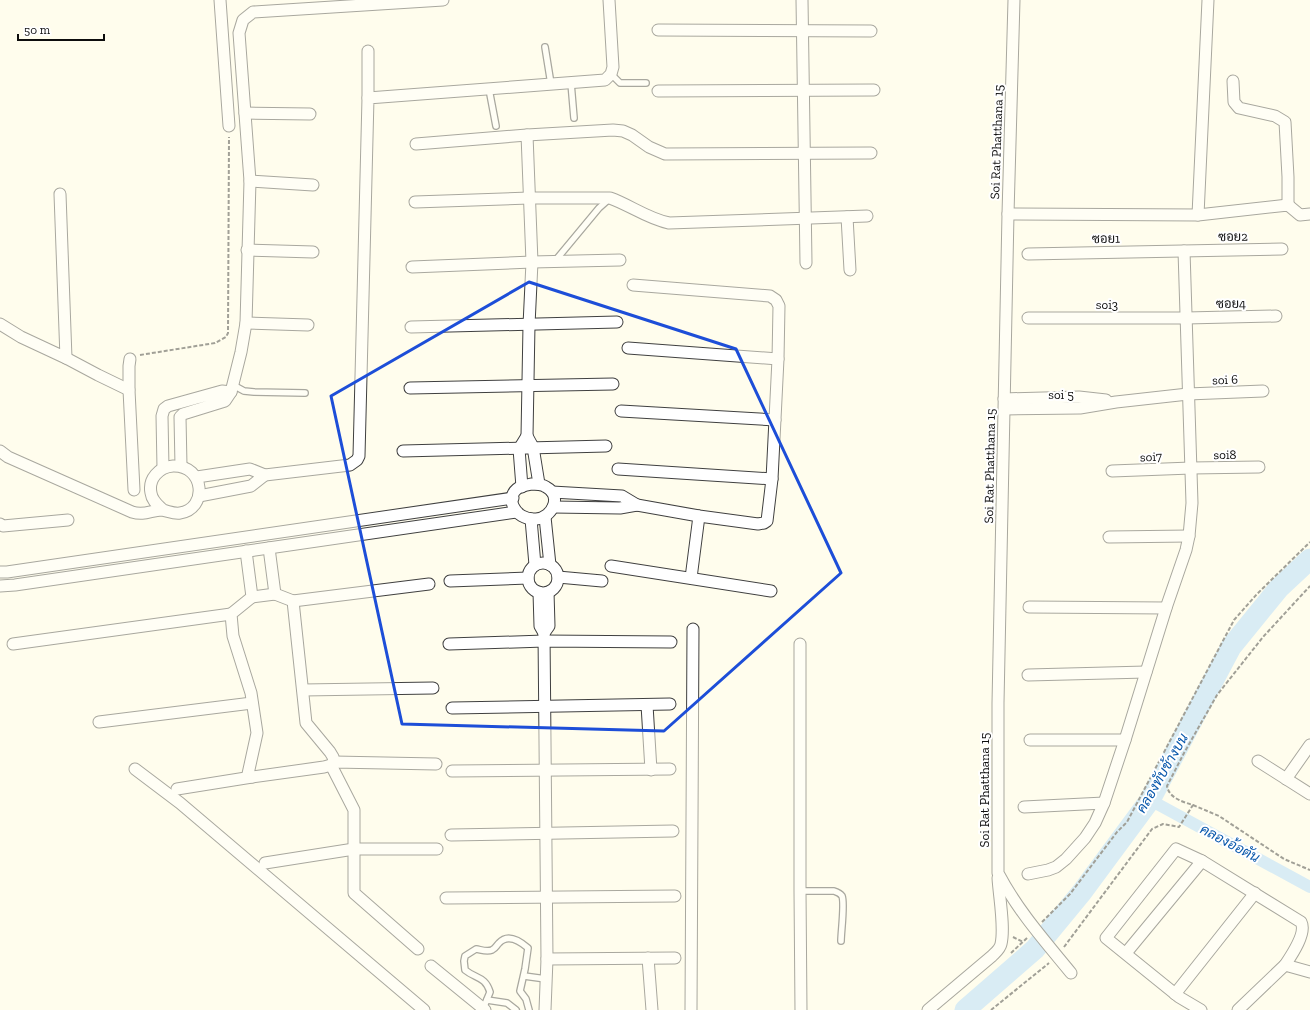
<svg xmlns="http://www.w3.org/2000/svg" width="1310" height="1010" font-family="'Zilla Slab',Sarabun,serif">
<rect width="100%" height="100%" fill="#fffded"/>
<g fill="none" stroke-linecap="round" stroke-linejoin="round">
<path stroke="#abd8fd" stroke-width="12" d="M1150,800L1310,887"/>
<path stroke="#abd8fd" stroke-width="21" d="M965,1010L1035,949L1082,892L1150,800L1231,647L1279,588L1310,559"/>
<defs>
<g id="lane">
<path d="M545,47L551,84"/>
<path d="M611,74L620,83H646"/>
<path d="M571,83L574,118"/>
<path d="M489,89L496,126"/>
<path d="M555,261L599,208L608,200"/>
<path d="M233,385L244,391L254,392L305,393"/>
<path d="M800,891H834C837,892 840,893 842,896C845,903 841,932 841,941"/>
<path d="M524,976L546,979"/>
<path d="M487,1000L507,1003L516,1010"/>
<path d="M483,1009L490,992C485,976 476,979 465,970L464,961L465,956L476,949C482,950 487,952 492,950C496,948 496,946 499,943C508,933 520,941 528,948L525,969L520,991L526,999L529,1010"/>
</g>
<g id="street">
<path d="M220,0L229,126"/>
<path d="M802,0L806,263"/>
<path d="M1014,0L1008,214L998,703V873C1018,911 1044,940 1071,973"/>
<path d="M658,30L871,31"/>
<path d="M368,51V98"/>
<path d="M1233,81L1234,102L1239,108L1275,116L1285,122L1288,177V205"/>
<path d="M658,91L874,90"/>
<path d="M245,113L310,114"/>
<path d="M416,144L527,135L613,130L623,131L632,135L649,147L665,154L871,153"/>
<path d="M250,181L313,185"/>
<path d="M415,202L529,198H610C630,205 648,219 669,223L867,216"/>
<path d="M1008,214L1198,215L1288,205L1300,215L1310,214"/>
<path d="M1198,215L1208,0"/>
<path d="M847,217L850,270"/>
<path d="M247,250L313,252"/>
<path d="M1028,254L1282,249"/>
<path d="M412,267L532,262L620,260"/>
<path d="M633,285L770,296L776,300L779,306L778,359L772,479L767,521L764,523L758,524L699,516L637,505"/>
<path d="M1028,318H1186L1276,316"/>
<path d="M246,323L308,325"/>
<path d="M0,324L21,337L66,358L60,194"/>
<path d="M411,327L617,322"/>
<path d="M628,348L778,359"/>
<path d="M66,358L98,375L129,390"/>
<path d="M130,359L129,366V390L134,490"/>
<path d="M410,388L613,384"/>
<path d="M231,392L241,352L246,323L250,181L239,33L243,20L253,12L443,0"/>
<path d="M1004,399L1079,397L1106,400"/>
<path d="M1005,409L1080,408L1116,402L1188,394L1263,391"/>
<path d="M621,411L775,420"/>
<path d="M527,436L529,325L532,262L527,135"/>
<path d="M0,451L8,457L132,512C145,516 151,510 162,510C168,511 174,514 180,513C208,509 205,465 173,466C159,467 148,479 151,493C152,501 158,505 163,510"/>
<path d="M403,451L606,446"/>
<path d="M163,468L162,416L164,409L168,406L222,391L231,392L225,401L183,414L180,417L181,466"/>
<path d="M618,469L772,479"/>
<path d="M1112,471L1191,468L1259,467"/>
<path d="M265,475L350,465L357,460L359,456L368,98L605,80L611,74L613,67L609,0"/>
<path d="M197,477L250,469L265,475L251,486L199,496"/>
<path d="M531,484C536,484 542,484 546,487C563,496 552,518 536,519C514,521 502,494 522,486C525,485 529,485 531,484Z"/>
<path d="M522,487L519,449L527,436L533,447L539,484"/>
<path d="M552,492L622,496L637,505L620,508L553,507"/>
<path d="M545,517L550,565"/>
<path d="M531,519L535,565"/>
<path d="M0,524L3,526L68,520"/>
<path d="M1109,537L1189,536"/>
<path d="M269,548L275,594L293,601L306,723L330,752L333,757L334,762"/>
<path d="M246,551L252,597L231,614L233,636L251,693L257,733L248,774L252,777L324,767L331,765L334,762L436,764"/>
<circle cx="543" cy="578" r="15"/>
<path d="M611,566L771,591"/>
<path d="M0,572H7L513,498"/>
<path d="M558,577L602,581"/>
<path d="M691,578L699,516"/>
<path d="M450,581L528,578"/>
<path d="M0,586L15,585L516,512"/>
<path d="M539,592L540,626L544,633L549,626L548,592"/>
<path d="M252,597L275,594"/>
<path d="M293,601L429,584"/>
<path d="M1029,607L1166,608"/>
<path d="M544,633L547,959L545,1010"/>
<path d="M13,644L231,614"/>
<path d="M449,644L544,641L671,642"/>
<path d="M800,644V891L801,1010"/>
<path d="M1028,675L1146,672"/>
<path d="M303,690L433,688"/>
<path d="M647,705L651,770"/>
<path d="M452,708L670,704"/>
<path d="M99,722L252,703"/>
<path d="M1030,740H1125"/>
<path d="M1258,761L1310,794"/>
<path d="M331,765L354,810V893L418,949"/>
<path d="M135,769L180,803L424,1010"/>
<path d="M452,771L670,769"/>
<path d="M1286,779L1310,745"/>
<path d="M177,789L252,777"/>
<path d="M1024,807L1104,803"/>
<path d="M451,835L673,831"/>
<path d="M265,863L354,849H437"/>
<path d="M1028,874L1048,870L1056,867L1066,859L1085,838L1095,823L1104,803L1125,740L1166,608L1186,550L1189,536L1192,503L1184,251"/>
<path d="M446,898L675,896"/>
<path d="M1126,953L1202,861L1301,922C1307,933 1291,956 1285,965"/>
<path d="M648,958L652,1010"/>
<path d="M547,959L675,958"/>
<path d="M431,966L485,1010"/>
<path d="M1175,994L1255,893"/>
<path d="M691,1010L693,629"/>
<path d="M928,1010L992,956C996,952 1000,949 1001,944C1005,927 999,896 998,878"/>
<path d="M1201,1010L1179,997L1106,938L1176,849L1202,861"/>
<path d="M1238,1010L1285,965L1310,972"/>
</g>
</defs>
<use href="#lane" stroke="#404040" stroke-width="8"/>
<use href="#street" stroke="#404040" stroke-width="13"/>
<g stroke="#2f2f2f" stroke-width="2" stroke-dasharray="4 2" stroke-linecap="butt">
<path d="M140,355L215,343L226,337L228,333L229,137"/>
<path d="M1193,805L1219,816L1284,859L1310,870"/>
<path d="M1042,922L1070,894L1117,832L1127,822L1234,620L1257,594L1310,542"/>
<path d="M1013,937L1023,942"/>
<path d="M1064,947L1152,829L1163,824L1179,827L1193,805C1183,802 1169,798 1167,786L1184,753L1217,695L1263,637L1310,586"/>
<path d="M1011,953L1028,937"/>
<path d="M991,1010L1049,963"/>
</g>
<use href="#lane" stroke="#fff" stroke-width="5.5"/>
<use href="#street" stroke="#fff" stroke-width="11"/>
</g>
<path d="M0 0H1310V1010H0ZM529,282L736,349L841,573L664,731L402,724L331,396Z" fill="#fffded" fill-opacity=".55" fill-rule="evenodd"/>
<path fill="none" stroke="#1d4ed8" stroke-width="3" stroke-linejoin="round" d="M529,282L736,349L841,573L664,731L402,724L331,396Z"/>
<g text-anchor="middle" stroke-width="4" stroke-linejoin="round" paint-order="stroke">
<g font-size="13" fill="#0d0d0d" stroke="#fff">
<text transform="translate(996 142) rotate(-88)" y="5">Soi Rat Phatthana 15</text>
<text transform="translate(1233 236) rotate(-1)" y="5">ซอย2</text>
<text transform="translate(1106 238) rotate(-1)" y="5">ซอย1</text>
<text transform="translate(1231 303) rotate(-1)" y="5">ซอย4</text>
<text x="1107" y="309">soi3</text>
<text transform="translate(1225 379) rotate(-2)" y="5">soi 6</text>
<text x="1061" y="399">soi 5</text>
<text transform="translate(1225 454) rotate(-1)" y="5">soi8</text>
<text transform="translate(1151 456) rotate(-2)" y="5">soi7</text>
<text transform="translate(989 466) rotate(-89)" y="5">Soi Rat Phatthana 15</text>
<text transform="translate(984 790) rotate(-90)" y="5">Soi Rat Phatthana 15</text>
</g>
<g font-size="14" font-style="italic" fill="#0958ac" stroke="#fff">
<text transform="translate(1162 773) rotate(-60)" y="5">คลองทับช้างบน</text>
<text transform="translate(1230 843) rotate(28)" y="5">คลองอ้อตัน</text>
</g>
</g>
<path d="M18 34v6h86v-6" fill="none" stroke="#0d0d0d" stroke-width="2"/>
<text x="24" y="34" font-size="12" fill="#0d0d0d" stroke="#ffffff" stroke-width="3" paint-order="stroke">50 m</text>
</svg>
